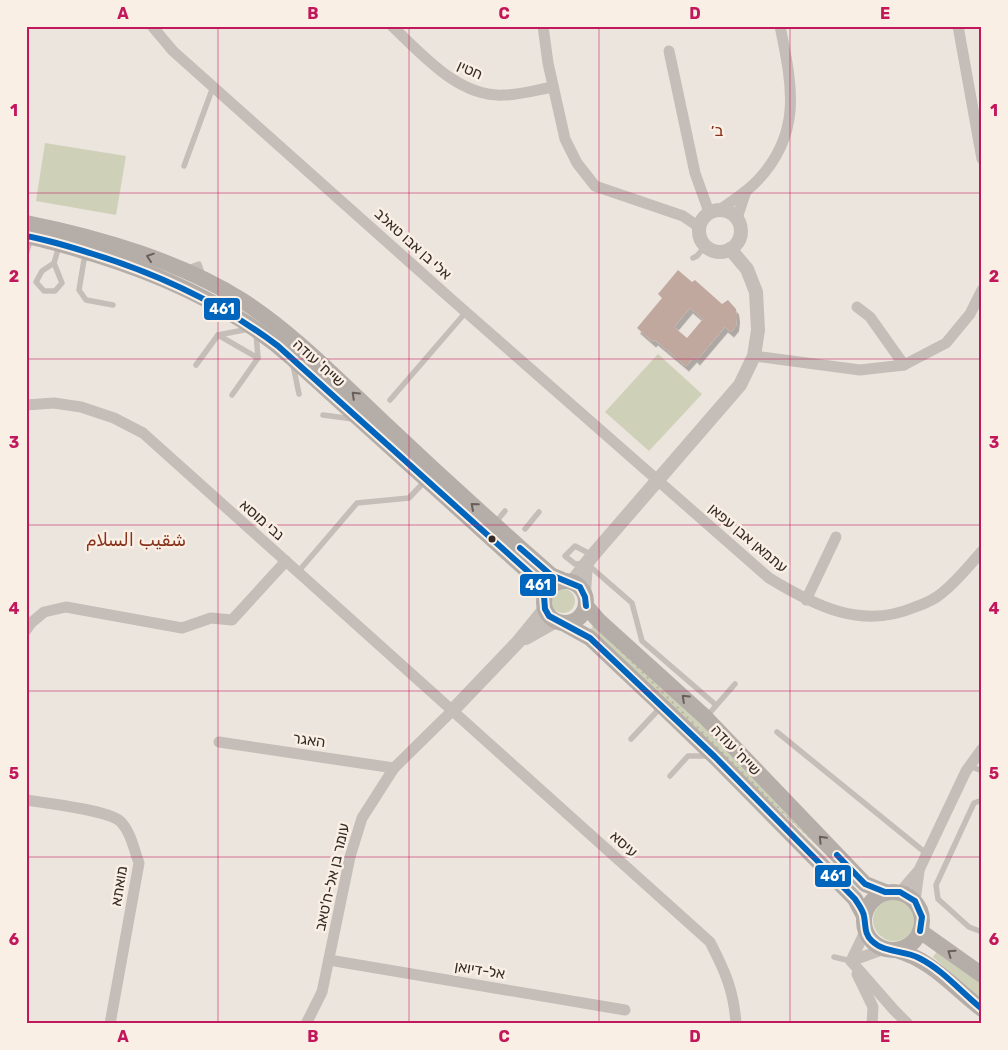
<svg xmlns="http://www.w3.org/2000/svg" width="1008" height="1050" font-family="Rubik,'Noto Sans Arabic',Heebo,sans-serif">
<defs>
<pattern id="grass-dots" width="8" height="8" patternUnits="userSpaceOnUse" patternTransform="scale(1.25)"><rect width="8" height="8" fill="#ced1b8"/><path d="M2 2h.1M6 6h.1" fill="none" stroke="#b2b49e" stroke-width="1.8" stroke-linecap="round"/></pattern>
<filter id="shadow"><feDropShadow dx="3" dy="5.5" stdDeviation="0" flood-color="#0004"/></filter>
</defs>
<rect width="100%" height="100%" fill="#ece5de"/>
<path fill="url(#grass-dots)" d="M595,624L875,884L867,893L589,631Z"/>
<g fill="#ced1b8">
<path d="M45,143L126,156L116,215L36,201Z"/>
<path d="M658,354L702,394L649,451L605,412Z"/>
<circle cx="563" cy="601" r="12"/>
<circle cx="894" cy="920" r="21"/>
<path d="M940,947L982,981V999L933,957Z"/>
</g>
<path fill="#c1a89f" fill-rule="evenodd" filter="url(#shadow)" d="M678,270L692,282L695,280L722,304L728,300L736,309L737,317L736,326L731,332L725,327L697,360L694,357L686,366L655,340L653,342L637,328L662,298L658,294ZM690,308L703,319L687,338L674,327Z"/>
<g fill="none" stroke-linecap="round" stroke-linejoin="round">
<g stroke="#c5bdb7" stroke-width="5.5">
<path d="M184,166L213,87"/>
<path d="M26,254L31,239"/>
<path d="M85,254L79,290L86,300L113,305"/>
<path d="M693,258L697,256L705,246"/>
<path d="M54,263L62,283L55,291H44L36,282L42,271L54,263L59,246"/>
<path d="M188,268L199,264L203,276"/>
<path d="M218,335L258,358"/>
<path d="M196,365L218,335L249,329"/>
<path d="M293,365L299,394"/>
<path d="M232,395L258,358L256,333"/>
<path d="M390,400L466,312"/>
<path d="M323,415L353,419"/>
<path d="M495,523L505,511"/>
<path d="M525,529L539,512"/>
<path d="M592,555L575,546L565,556L575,564L586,563L632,603L642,641L716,705"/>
<path d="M298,572L357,503L409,498L425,481"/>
<path d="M707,716L735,684"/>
<path d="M777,732L927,854"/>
<path d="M631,739L661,707"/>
<path d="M970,766L982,771"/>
<path d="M670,776L688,756H708"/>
<path d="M982,800L974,803L936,885L938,899L969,927L982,932"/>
<path d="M834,957L851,961"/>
</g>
<g stroke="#c5bdb7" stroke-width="11">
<path d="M152,26L173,51L451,299L769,578C815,606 862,630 915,607C924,604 935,599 942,593C957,581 970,565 982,551"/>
<path d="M392,26C422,54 459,98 504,95C520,95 537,90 553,87"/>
<path d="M543,26L548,63L565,139L577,163L595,186L683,216L699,227"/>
<path d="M958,26L982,159"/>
<path d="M669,51L695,173L709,212"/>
<path d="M721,209C733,200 747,192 757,181C803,133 792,85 780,26"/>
<path d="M737,218L746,191"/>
<path d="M857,307L870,317L904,365"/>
<path d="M754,356L860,370L904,365L946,343L970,314L982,290"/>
<path d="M26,405L54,403L81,407L114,418L143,433L298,572L710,942C725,971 734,991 736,1024"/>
<path d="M806,600L836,537"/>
<path d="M26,630L31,623L44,612L66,607L182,628L211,618L232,620L286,561"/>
<path d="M219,742L394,768"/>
<path d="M26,800C46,803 107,810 120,821C131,832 134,850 139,863L110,1024"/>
<path d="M900,892L919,870L966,771L982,749"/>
<path d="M915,901L919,871"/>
<path d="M329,960L625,1010"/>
<path d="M851,961L894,1010L908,1024"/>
<path d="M851,961L884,949"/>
<path d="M851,961L865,932"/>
<path d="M857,974L873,1007L872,1024"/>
<path d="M306,1024L322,992L350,857L362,818L394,768L453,710"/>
</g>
<g stroke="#c5bdb7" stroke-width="14">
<circle cx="720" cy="231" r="21"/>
<path d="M572,582L593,555L740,385L754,356L758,330L756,292L747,269L730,249"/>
<path d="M584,592L586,564"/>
<path d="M526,638L556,621"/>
<path d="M453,710L518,642L545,609"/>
</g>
<g stroke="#b5ada8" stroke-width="16">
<path d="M26,223C97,237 182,262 243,301C294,334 338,380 383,422C438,474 494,525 551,575L565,581"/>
<path d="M26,236C50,240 73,248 97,255C168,277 236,308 292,358L533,576L544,596"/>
<circle cx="565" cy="602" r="21"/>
<path d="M586,606L599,621L705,717L865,884L885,892"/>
<path d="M563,623L590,638L662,706L715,757L855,899L864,916"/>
<circle cx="893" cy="921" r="29"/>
<path d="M920,931L982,975"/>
<path d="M896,950C932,960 953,987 982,1009"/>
</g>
<defs>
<g id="bus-1">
<path d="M26,236C49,240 71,247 93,254C161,275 221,303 278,346L533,576L544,596L545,609L549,616L590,638L715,757L855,899C858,904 863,910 864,916C866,926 864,934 872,941C884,953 904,950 919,958C943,970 961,992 982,1009"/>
<path d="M520,548L551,575L580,587L585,597L586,606"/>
<path d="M837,855L865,884L885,892H900L915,901L922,917L920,931"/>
</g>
</defs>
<use href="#bus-1" stroke="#faefe5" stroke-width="10"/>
<use href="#bus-1" stroke="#0065bd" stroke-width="6"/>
</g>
<defs><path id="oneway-chevron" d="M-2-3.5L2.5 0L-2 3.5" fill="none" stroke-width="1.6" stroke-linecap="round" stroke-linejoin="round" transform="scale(1.25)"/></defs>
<g stroke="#695e5a">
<use href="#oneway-chevron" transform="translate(150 257) rotate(-161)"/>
<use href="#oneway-chevron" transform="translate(355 395) rotate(-136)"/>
<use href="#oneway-chevron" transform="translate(474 506) rotate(-139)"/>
<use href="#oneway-chevron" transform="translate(685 698) rotate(-137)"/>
<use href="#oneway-chevron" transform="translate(822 839) rotate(-134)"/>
<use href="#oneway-chevron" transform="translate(951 953) rotate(-145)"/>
</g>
<path fill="none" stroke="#c2185b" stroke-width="1" stroke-opacity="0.55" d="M218,26V1024M409,26V1024M599,26V1024M790,26V1024M26,193H982M26,359H982M26,525H982M26,691H982M26,857H982"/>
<circle fill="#362a26" stroke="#faefe5" stroke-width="2" cx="492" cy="539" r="4.5"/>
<g text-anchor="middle" stroke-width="5" stroke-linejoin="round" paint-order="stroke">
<g font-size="15" fill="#362a26" stroke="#faefe5">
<text transform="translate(470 70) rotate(24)" y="5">חטין</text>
<text transform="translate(413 244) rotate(42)" y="5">אלי בן אבו טאלב</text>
<text transform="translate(319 363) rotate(42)" y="5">שייח' עודה</text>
<text transform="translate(262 520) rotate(41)" y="5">נבי מוסא</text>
<text transform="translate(748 538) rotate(40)" y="5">עתמאן אבן עפאן</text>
<text transform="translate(309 740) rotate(8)" y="5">האגר</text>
<text transform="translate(736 750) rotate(46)" y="5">שייח' עודה</text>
<text transform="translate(624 844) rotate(42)" y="5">עיסא</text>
<text transform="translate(332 877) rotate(-77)" y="5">עומר בן אל-ח'טאב</text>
<text transform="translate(119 886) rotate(-81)" y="5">מואתא</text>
<text transform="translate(480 970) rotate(9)" y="5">אל-דיואן</text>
</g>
<g font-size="16" fill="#87321c" stroke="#faefe5">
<text x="717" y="136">ב׳</text>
</g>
<g font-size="18" fill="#87321c" stroke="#faefe5">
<text x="136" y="546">شقيب السلام</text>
</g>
</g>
<g stroke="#faefe5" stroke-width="2">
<rect x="203" y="297" width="38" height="24" rx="5" fill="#0065bd"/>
<rect x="519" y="573" width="38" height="24" rx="5" fill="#0065bd"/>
<rect x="814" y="864" width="38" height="24" rx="5" fill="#0065bd"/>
</g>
<g font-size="14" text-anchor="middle" font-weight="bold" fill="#fff">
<text x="222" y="314">461</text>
<text x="538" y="590">461</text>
<text x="833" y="881">461</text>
</g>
<rect width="1008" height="1050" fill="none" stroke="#faefe5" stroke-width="55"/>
<rect x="28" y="28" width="952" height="994" fill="none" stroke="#c2185b" stroke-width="2"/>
<g font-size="16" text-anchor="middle" font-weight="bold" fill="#c2185b">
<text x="123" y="19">A</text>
<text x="313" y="19">B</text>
<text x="504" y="19">C</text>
<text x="695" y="19">D</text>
<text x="885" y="19">E</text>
<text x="14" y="116">1</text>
<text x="994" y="116">1</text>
<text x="14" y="282">2</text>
<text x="994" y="282">2</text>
<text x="14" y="448">3</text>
<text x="994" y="448">3</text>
<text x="14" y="614">4</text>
<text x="994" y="614">4</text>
<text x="14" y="779">5</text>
<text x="994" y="779">5</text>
<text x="14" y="945">6</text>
<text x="994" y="945">6</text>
<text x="123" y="1042">A</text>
<text x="313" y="1042">B</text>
<text x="504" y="1042">C</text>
<text x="695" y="1042">D</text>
<text x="885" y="1042">E</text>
</g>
</svg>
